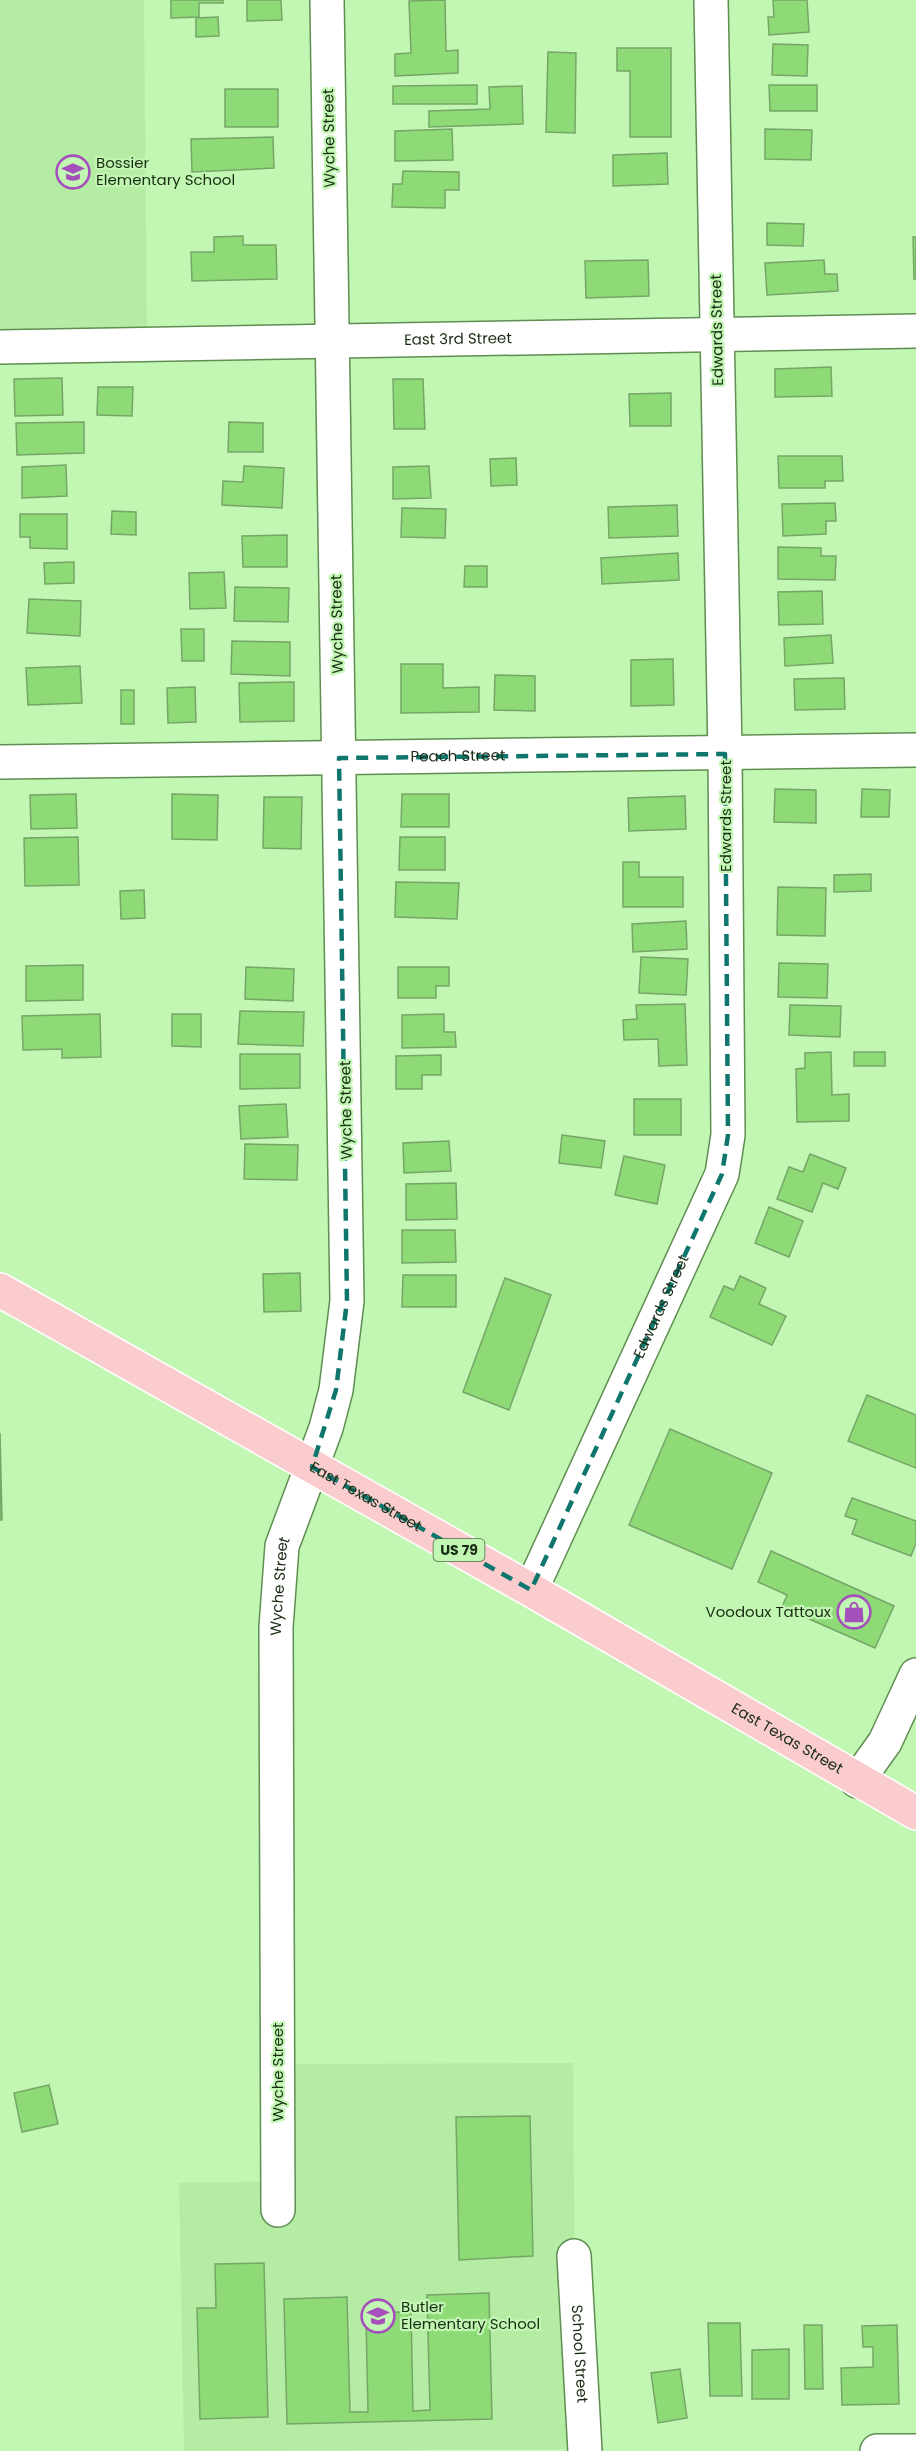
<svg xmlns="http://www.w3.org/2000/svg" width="916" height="2451" font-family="Poppins,sans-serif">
<rect width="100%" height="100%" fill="#c2f6b3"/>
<g fill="#b4eca3">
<path d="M0,0H144L147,344L0,346Z"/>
<path d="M573,2063L576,2449L184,2451L179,2183L282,2181V2064Z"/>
</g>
<g fill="#8dda76" stroke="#76a667" stroke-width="1.5">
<path d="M171,0H223V3H199V17L171,18Z"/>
<path d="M247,0H281L282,20L247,21Z"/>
<path d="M445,0L446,51L458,50V73L395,76V54L411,53L409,1Z"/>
<path d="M773,0H807L809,32L769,35L768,17H774Z"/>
<path d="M218,17L219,36L196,37V18Z"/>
<path d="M773,44L808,45L807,76L772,75Z"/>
<path d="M617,48H671V137H630V71H617Z"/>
<path d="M548,52L576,53L575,133L546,132Z"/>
<path d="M477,85V104H393V86Z"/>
<path d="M769,85H817V111H770Z"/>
<path d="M522,86L523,124L429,127V111L490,109L489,87Z"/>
<rect x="225" y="89" width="53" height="38"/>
<path d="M452,129L453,160L395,161V131Z"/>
<path d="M765,129L812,130L811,160L765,159Z"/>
<path d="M273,137L274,168L192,172L191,139Z"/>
<path d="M667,153L668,184L613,186V155Z"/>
<path d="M403,171L459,172V190H445V208L392,207L393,184H402Z"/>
<path d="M767,223L804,224L803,246L767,245Z"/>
<path d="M243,236V245H276L277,279L192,281L191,252H214V237Z"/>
<path d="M913,237H916V279H914Z"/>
<path d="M648,260L649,296L586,298L585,261Z"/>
<path d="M824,260L825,274H837L838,291L767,295L765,263Z"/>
<path d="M831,367L832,396L775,397V369Z"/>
<path d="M62,378L63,415L15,416L14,379Z"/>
<path d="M393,379H423L425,429H394Z"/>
<path d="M98,387H133L132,416L97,415Z"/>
<path d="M671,393V426H630L629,394Z"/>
<path d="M84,422V453L17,455L16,423Z"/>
<path d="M229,422L263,423V452H228Z"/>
<path d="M778,456H842L843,481H825V488H779Z"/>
<path d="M516,458L517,485L491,486L490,459Z"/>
<path d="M66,465L67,496L22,498V467Z"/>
<path d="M244,466L284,468L282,508L222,505L223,481L243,482Z"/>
<path d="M429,466L431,498L393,499V467Z"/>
<path d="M835,503L836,521H826V534L783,536L782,504Z"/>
<path d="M677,505L678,536L609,538L608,507Z"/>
<path d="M402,508L446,509L445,538L401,537Z"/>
<path d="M112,511L136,512V535L111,534Z"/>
<path d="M20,514H67V549L30,548V537H20Z"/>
<path d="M287,535V567H243L242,536Z"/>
<path d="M778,547L821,548V556H836L835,580L778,579Z"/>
<path d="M678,553L679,580L602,584L601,558Z"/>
<path d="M74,562V583L45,584L44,563Z"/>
<path d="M465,566H487V587H464Z"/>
<path d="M224,572L226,608L190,609L189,573Z"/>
<path d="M235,587L289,588L288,622L234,621Z"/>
<path d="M822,591L823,624L779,625L778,592Z"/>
<path d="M29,599L81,601L80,636L27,633Z"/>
<path d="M181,629H204V661H182Z"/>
<path d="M831,635L833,663L785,666L784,638Z"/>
<path d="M232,641L290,642V676L231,674Z"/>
<path d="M673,659L674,705L631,706V660Z"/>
<path d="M401,664H443V688L479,687V712L401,713Z"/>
<path d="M80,666L82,703L28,705L26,668Z"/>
<path d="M495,675L535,676V711L494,710Z"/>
<path d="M844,678L845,709L795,710L794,679Z"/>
<path d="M294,682V721L240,722L239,683Z"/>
<path d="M195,687L196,722L168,723L167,688Z"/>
<rect x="121" y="690" width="13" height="34"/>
<path d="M775,789L816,790V823L774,822Z"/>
<path d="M862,789L890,790L889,817H861Z"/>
<path d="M76,794L77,828L31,829L30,795Z"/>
<path d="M172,794L218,795L217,840L172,839Z"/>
<path d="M402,794H449V827H401Z"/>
<path d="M685,796L686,829L629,831L628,798Z"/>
<path d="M264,797H302L301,849L263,848Z"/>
<path d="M78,837L79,885L25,886L24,838Z"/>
<path d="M400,837H445V870H399Z"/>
<path d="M623,862H639V877H683V907H623Z"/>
<path d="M871,874V891L834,892V875Z"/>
<path d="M396,882L459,883L457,919L395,917Z"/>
<path d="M778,887L826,888L825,936L777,935Z"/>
<path d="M144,890L145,918L121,919L120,891Z"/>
<path d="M686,921L687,949L633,952L632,924Z"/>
<path d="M641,957L688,959L686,995L639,993Z"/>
<path d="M779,963L828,964L827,998L778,997Z"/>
<path d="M83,965V1000L26,1001V966Z"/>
<path d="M246,967L294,969L293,1001L245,999Z"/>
<path d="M398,967H449V986H436V998H398Z"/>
<path d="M685,1004L687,1065L659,1066L658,1039L624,1040L623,1020L637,1019L636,1005Z"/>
<path d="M790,1005L841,1006L840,1037L789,1035Z"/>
<path d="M240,1011L304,1012L303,1046L238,1044Z"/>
<path d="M100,1014L101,1057L62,1058V1049L23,1050L22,1016Z"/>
<path d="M172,1014H201V1047L172,1046Z"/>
<path d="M444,1014V1032H455L456,1047L402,1048V1015Z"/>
<path d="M831,1052L832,1095L849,1094V1121L797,1122L796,1069L805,1068V1053Z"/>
<rect x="854" y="1052" width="31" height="14"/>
<path d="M240,1054H300V1088L240,1089Z"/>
<path d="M441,1055V1075H422V1089H396V1056Z"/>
<rect x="634" y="1099" width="47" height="36"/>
<path d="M286,1104L288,1137L241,1139L239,1106Z"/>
<path d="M562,1135L605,1141L601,1168L559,1163Z"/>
<path d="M449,1141L451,1171L404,1173L403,1143Z"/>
<path d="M245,1144L298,1145L297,1180L244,1179Z"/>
<path d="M810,1154L846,1168L838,1189L823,1183L812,1212L777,1199L789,1167L803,1172Z"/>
<path d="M624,1156L665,1165L657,1204L615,1195Z"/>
<path d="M456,1183L457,1219L406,1220V1184Z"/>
<path d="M769,1207L803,1221L789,1257L755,1243Z"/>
<path d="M402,1230H455L456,1262L402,1263Z"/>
<path d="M300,1273L301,1311L264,1312L263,1274Z"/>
<path d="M403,1275H456V1307H402Z"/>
<path d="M740,1276L766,1288L759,1304L786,1316L772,1345L710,1317L724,1286L734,1290Z"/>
<path d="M505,1278L551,1295L509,1410L463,1392Z"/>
<path d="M867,1395L916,1415V1468L848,1441Z"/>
<path d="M670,1429L772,1473L732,1569L629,1525Z"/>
<path d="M0,1433L2,1520H0Z"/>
<path d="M852,1498L916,1521V1543L911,1556L852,1534L857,1520L845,1516Z"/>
<path d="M771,1551L894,1606L875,1648L782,1607L787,1595L758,1582Z"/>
<path d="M49,2085L58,2124L22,2132L14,2093Z"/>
<path d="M530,2116L533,2256L459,2260L456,2117Z"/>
<path d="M264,2263L268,2417L200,2419L197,2308H216L215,2264Z"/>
<path d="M489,2293L492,2419L287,2424L284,2299L347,2297L350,2412H368L366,2318H384L383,2312H411L413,2411L430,2410L427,2295Z"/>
<path d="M708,2323H740L742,2396H710Z"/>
<path d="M804,2325H822L823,2389H805Z"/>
<path d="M897,2325L899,2404L842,2405L841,2368L873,2367V2347H863L862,2326Z"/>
<path d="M789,2349V2399H752V2350Z"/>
<path d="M680,2369L687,2418L658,2423L651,2373Z"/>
</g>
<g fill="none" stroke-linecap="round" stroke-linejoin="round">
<defs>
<g id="minor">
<path id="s1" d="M0,347L916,331"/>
<path id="s2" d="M0,762L916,750"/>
<path id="s3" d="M531,1590L722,1174L728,1135L725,754L711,0"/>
<path d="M857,1781L885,1742L916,1675"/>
<path id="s4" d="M278,2210L276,1627L282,1546L326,1428L336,1390L347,1301L327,0"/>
<path id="s5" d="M574,2256L585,2451"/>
<path d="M877,2451H916"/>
</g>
<g id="major">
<path id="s6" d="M0,1290L531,1590L916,1813"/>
</g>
</defs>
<use href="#minor" stroke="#5f8e51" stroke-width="36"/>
<use href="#major" stroke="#fff" stroke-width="36"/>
<use href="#minor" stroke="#fff" stroke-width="33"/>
<use href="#major" stroke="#facccd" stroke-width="33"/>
</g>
<path fill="none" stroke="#0f766e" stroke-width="4.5" stroke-dasharray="12 8" stroke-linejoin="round" d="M725,754L728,1135L722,1174L531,1590L312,1467L336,1390L347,1301L339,758Z"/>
<defs>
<symbol id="school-ring" viewBox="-11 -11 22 22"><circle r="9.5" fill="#c2f6b3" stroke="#a54fbc" stroke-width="1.5"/><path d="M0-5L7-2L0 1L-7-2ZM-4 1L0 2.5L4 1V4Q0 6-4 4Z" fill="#a54fbc"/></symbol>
<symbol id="shop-ring" viewBox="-11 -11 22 22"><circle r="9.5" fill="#c2f6b3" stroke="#a54fbc" stroke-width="1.5"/><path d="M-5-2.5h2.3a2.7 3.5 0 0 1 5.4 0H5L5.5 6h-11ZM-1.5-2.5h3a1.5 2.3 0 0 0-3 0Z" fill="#a54fbc"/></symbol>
</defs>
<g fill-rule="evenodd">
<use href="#school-ring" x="54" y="153" width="38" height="38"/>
<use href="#shop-ring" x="835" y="1593" width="38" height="38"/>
<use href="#school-ring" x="359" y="2297" width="38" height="38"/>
</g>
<g text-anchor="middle" stroke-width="4.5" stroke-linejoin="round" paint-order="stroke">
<rect fill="#c2f6b3" stroke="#4c6944" stroke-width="1.5" x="433.5" y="1539" width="51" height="22" rx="4.5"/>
<g font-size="14" font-weight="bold" fill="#1a2d14">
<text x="459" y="1555">US 79</text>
</g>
<g font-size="15" fill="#1a2d14" stroke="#c2f6b3">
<text transform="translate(329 138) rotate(-91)" y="5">Wyche Street</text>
<text transform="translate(717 330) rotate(-91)" y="5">Edwards Street</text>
<text dy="5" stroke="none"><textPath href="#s1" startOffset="458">East 3rd Street</textPath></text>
<text transform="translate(337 624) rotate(-91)" y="5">Wyche Street</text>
<text dy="5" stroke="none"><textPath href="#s2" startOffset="458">Peach Street</textPath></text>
<text transform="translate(726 816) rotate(-90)" y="5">Edwards Street</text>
<text transform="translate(346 1110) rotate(-91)" y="5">Wyche Street</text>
<text dy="5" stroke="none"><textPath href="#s3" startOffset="312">Edwards Street</textPath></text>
<text dy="5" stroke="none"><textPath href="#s6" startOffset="420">East Texas Street</textPath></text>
<text dy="5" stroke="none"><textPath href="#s4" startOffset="624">Wyche Street</textPath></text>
<text dy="5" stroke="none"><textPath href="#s6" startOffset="906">East Texas Street</textPath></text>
<text transform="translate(278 2072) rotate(-90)" y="5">Wyche Street</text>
<text dy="5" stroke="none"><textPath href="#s5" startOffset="98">School Street</textPath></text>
</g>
<g font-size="15" fill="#1a2d14" stroke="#c2f6b3" text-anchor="start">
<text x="96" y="168">Bossier<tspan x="96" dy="17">Elementary School</tspan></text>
<text x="831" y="1617" text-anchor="end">Voodoux Tattoux</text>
<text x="401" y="2312">Butler<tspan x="401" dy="17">Elementary School</tspan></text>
</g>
</g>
</svg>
